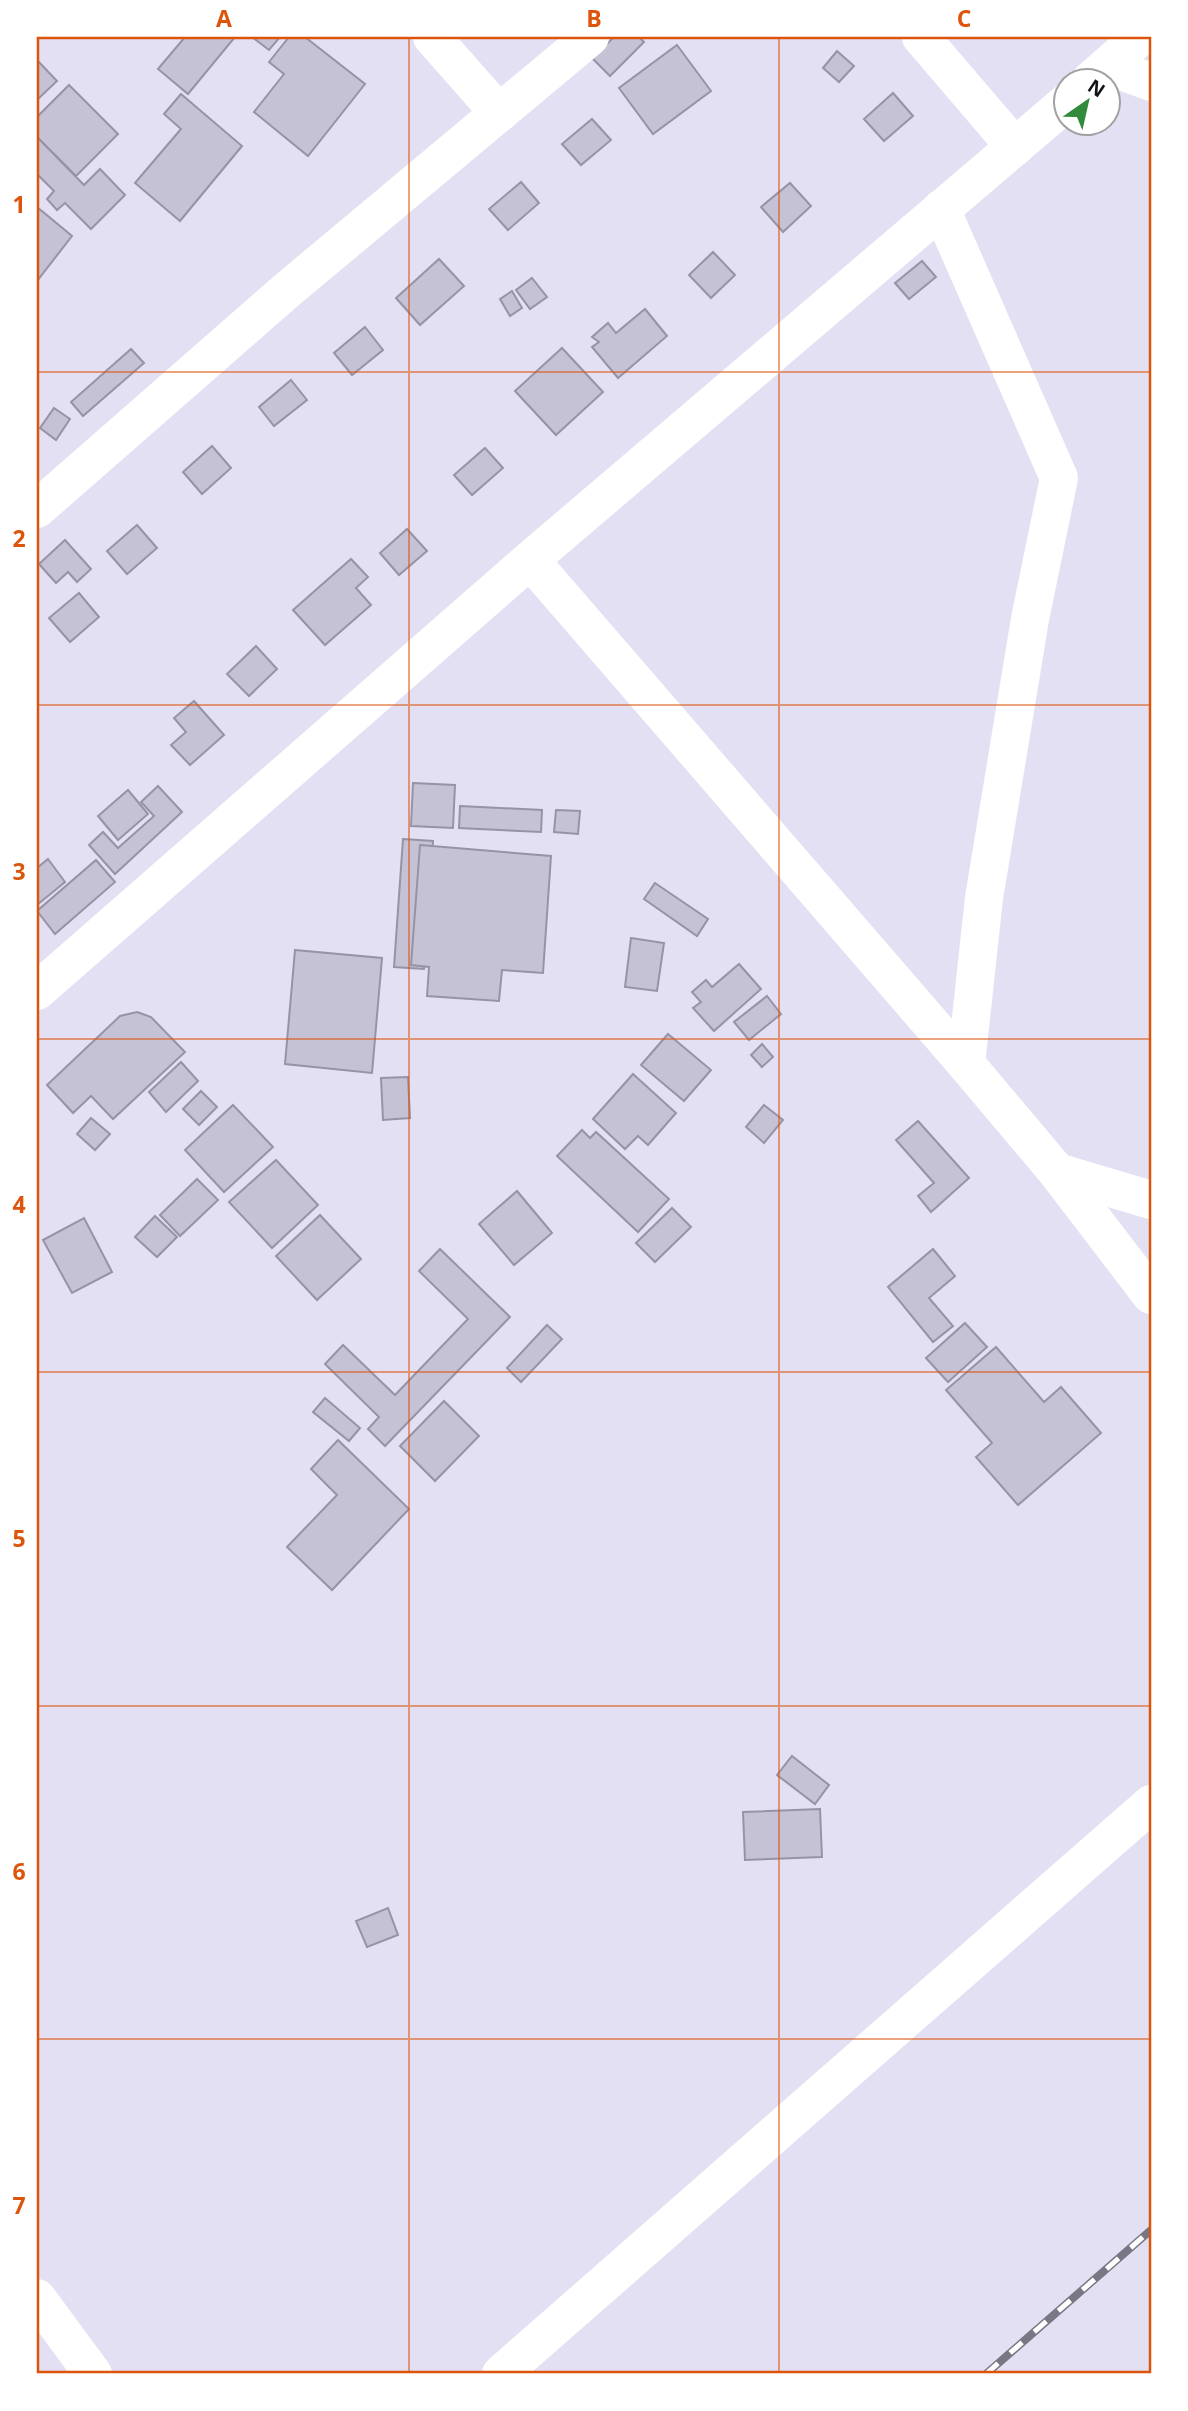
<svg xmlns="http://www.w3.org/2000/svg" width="1188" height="2411" font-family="'Open Sans',sans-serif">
<rect width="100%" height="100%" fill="#e4e0f4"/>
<g fill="#c6c2d5" stroke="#9793a6" stroke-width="2">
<path d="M185,37H235L188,94L158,69Z"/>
<path d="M252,37H280L269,50Z"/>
<path d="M289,37H305L365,84L308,156L254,112L284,74L269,62Z"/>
<path d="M614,37H639L644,42L610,76L592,58Z"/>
<path d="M677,45L711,91L653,134L619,88Z"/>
<path d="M837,51L854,66L839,82L823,68Z"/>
<path d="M37,60L57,81L37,100Z"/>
<path d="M69,85L118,134L76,176L37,137V117Z"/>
<path d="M893,93L913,116L884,141L864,119Z"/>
<path d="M181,94L242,146L180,221L135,183L181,129L164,114Z"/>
<path d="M592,119L611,140L581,165L562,144Z"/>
<path d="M37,137L84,185L100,169L125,195L91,229L65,203L57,210L47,199L54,191L37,174Z"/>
<path d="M521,182L539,203L508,230L489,209Z"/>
<path d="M790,183L811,206L783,232L761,207Z"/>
<path d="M37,207L72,236L37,281Z"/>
<path d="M713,252L735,275L711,298L689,275Z"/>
<path d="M439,259L464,286L420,325L396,298Z"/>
<path d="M922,261L936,277L909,299L895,283Z"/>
<path d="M532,278L547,297L530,309L516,290Z"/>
<path d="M512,291L522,308L510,316L500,299Z"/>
<path d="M645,309L667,336L618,378L592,347L599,342L592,337L608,323L616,333Z"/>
<path d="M365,327L383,350L352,375L334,353Z"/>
<path d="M562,348L603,392L556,435L515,391Z"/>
<path d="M131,349L144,363L83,416L71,402Z"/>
<path d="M291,380L307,400L274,426L259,407Z"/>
<path d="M54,408L70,419L56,440L40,428Z"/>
<path d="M212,446L231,468L202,494L183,472Z"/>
<path d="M485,448L503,468L472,495L454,475Z"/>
<path d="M137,525L157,548L127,574L107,551Z"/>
<path d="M407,529L427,551L399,575L380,553Z"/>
<path d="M65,540L91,569L77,582L68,572L56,583L39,564Z"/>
<path d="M351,559L368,577L356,588L371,605L325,645L293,610Z"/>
<path d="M79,593L99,617L70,642L49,618Z"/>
<path d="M256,646L277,669L249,696L227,674Z"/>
<path d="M194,701L224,735L190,765L171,745L186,732L174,718Z"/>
<path d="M413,783L455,785L453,828L411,826Z"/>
<path d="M158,786L182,812L115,874L89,845L103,832L118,848L154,816L141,802Z"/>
<path d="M128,790L148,814L118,840L98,816Z"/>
<path d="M460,806L542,810L541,832L459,828Z"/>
<path d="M556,810L580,811L578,834L554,832Z"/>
<path d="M403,839L433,841L424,969L394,967Z"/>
<path d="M420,845L551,856L543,973L502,970L499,1001L427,996L429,967L411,965Z"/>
<path d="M48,859L65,882L37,905V868Z"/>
<path d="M96,860L115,882L55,934L37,911Z"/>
<path d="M655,883L708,919L697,936L644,899Z"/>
<path d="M631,938L664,943L657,991L625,987Z"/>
<path d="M295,950L382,958L372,1073L285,1064Z"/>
<path d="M739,964L761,989L714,1031L693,1008L701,1002L692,992L706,980L712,987Z"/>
<path d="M767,996L781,1014L749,1040L734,1022Z"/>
<path d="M137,1012L151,1017L185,1052L113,1119L91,1096L73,1113L47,1085L120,1016Z"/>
<path d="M668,1034L711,1070L684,1101L641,1065Z"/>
<path d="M762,1044L773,1057L762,1067L751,1055Z"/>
<path d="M181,1062L198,1081L166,1112L149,1092Z"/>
<path d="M633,1074L676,1113L648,1145L638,1136L625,1149L593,1119Z"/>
<path d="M408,1077L410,1118L383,1120L381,1078Z"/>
<path d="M201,1091L217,1107L199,1125L183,1109Z"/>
<path d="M233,1105L273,1147L224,1192L185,1150Z"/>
<path d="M764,1105L783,1120L764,1143L746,1127Z"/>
<path d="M91,1118L110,1134L95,1150L77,1134Z"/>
<path d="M918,1121L969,1178L931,1212L918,1196L934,1183L896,1140Z"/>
<path d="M582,1130L590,1138L596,1132L669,1199L638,1232L557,1156Z"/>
<path d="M276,1160L318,1205L272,1248L229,1202Z"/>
<path d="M197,1179L218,1200L180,1236L160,1215Z"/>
<path d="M517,1191L552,1233L514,1265L479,1224Z"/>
<path d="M672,1208L691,1227L655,1262L636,1243Z"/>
<path d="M320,1215L361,1259L317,1300L276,1256Z"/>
<path d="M155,1216L177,1237L157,1257L135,1237Z"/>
<path d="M84,1218L112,1272L72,1293L43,1240Z"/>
<path d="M440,1249L510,1317L385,1446L368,1429L379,1417L325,1364L343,1345L395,1395L468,1319L419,1271Z"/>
<path d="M933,1249L955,1276L929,1298L953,1326L933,1342L888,1287Z"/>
<path d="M965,1323L987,1347L948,1382L926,1358Z"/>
<path d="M547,1325L562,1339L521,1382L507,1368Z"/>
<path d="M996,1347L1044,1402L1061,1387L1101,1433L1018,1505L976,1457L992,1443L946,1390Z"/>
<path d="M325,1398L360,1428L349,1441L313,1412Z"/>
<path d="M444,1401L479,1436L435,1481L400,1446Z"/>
<path d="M338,1440L409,1509L332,1590L287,1547L337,1495L311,1469Z"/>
<path d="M792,1756L829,1785L815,1804L777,1775Z"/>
<path d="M820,1809L822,1857L745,1860L743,1812Z"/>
<path d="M388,1908L398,1935L367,1947L356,1921Z"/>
</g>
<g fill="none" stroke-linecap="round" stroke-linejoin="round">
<g stroke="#fff" stroke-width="38">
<path d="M432,37L499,113"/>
<path d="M921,37L1015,147"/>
<path d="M1107,66L1151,82"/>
<path d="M1091,80L1140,37"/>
<path d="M941,209L1059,478L1030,619L984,898L966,1064"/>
<path d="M37,509L286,291L590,37"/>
<path d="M530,560L966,1064L1057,1172L1151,1295"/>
<path d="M37,991L530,560L1066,103"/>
<path d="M1057,1172L1151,1200"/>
<path d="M37,2298L93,2374"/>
<path d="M501,2374L1151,1804"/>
</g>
<defs>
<path id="rail" d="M986,2374L1151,2230"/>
</defs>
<use href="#rail" stroke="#797784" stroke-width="8"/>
<use href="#rail" stroke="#fff" stroke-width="5" stroke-dasharray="16" stroke-linecap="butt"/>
</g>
<path fill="none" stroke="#dd550d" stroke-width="2" stroke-opacity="0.55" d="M409,37V2374M779,37V2374M37,372H1151M37,705H1151M37,1039H1151M37,1372H1151M37,1706H1151M37,2039H1151"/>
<rect width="1188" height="2411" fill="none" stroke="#ffffff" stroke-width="77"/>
<g transform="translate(1087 102) rotate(34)"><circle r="33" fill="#ffffff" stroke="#a1a0a3" stroke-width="2"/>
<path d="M0-5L12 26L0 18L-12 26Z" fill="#318b3b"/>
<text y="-10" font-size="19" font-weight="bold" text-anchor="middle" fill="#131219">N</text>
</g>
<rect x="38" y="38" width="1112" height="2334" fill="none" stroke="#dd550d" stroke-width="2.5"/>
<g font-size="23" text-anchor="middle" font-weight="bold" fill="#dd550d">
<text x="224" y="27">A</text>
<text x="594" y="27">B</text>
<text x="964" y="27">C</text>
<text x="19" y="213">1</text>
<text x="19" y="547">2</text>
<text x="19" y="880">3</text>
<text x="19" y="1213">4</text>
<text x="19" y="1547">5</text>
<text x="19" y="1880">6</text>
<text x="19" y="2214">7</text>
</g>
</svg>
